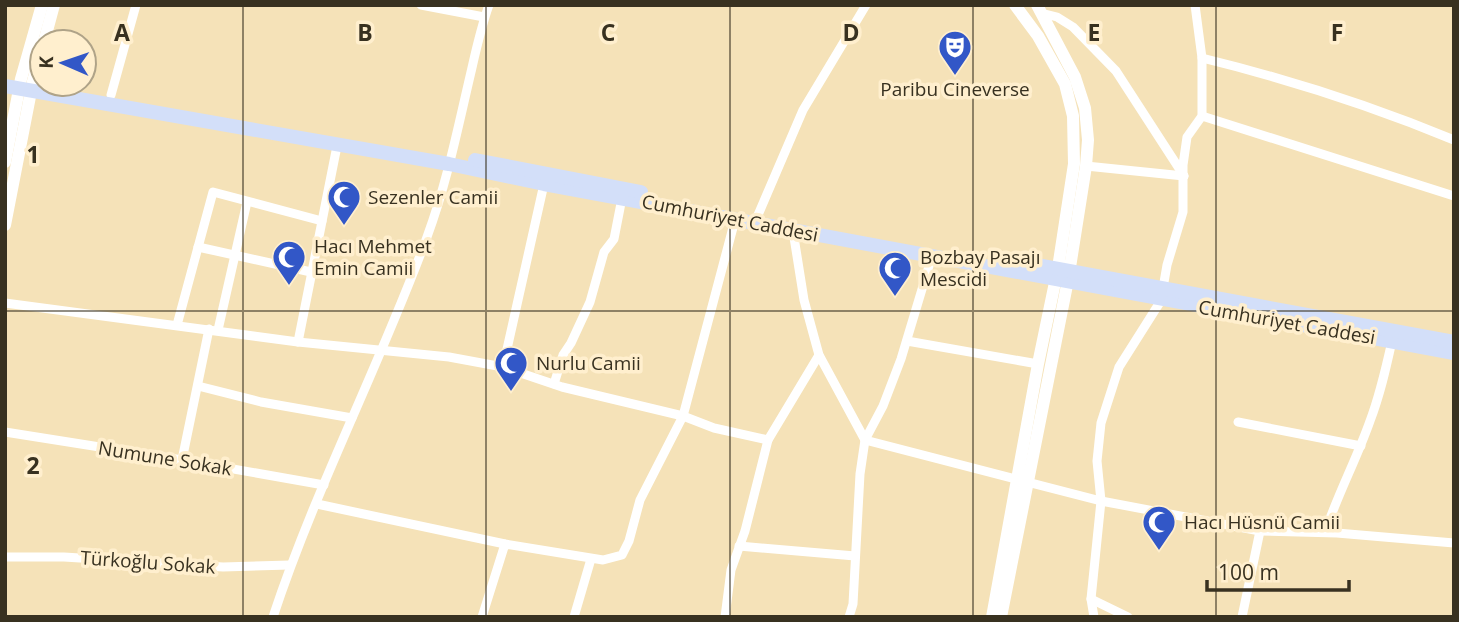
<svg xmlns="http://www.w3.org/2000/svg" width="1459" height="622" font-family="'Open Sans',sans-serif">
<rect width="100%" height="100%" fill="#f5e2b8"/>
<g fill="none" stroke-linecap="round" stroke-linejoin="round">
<g stroke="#fff" stroke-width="9">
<path d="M421,5L484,17"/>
<path d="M1041,13L1057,17L1073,27L1116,71L1184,176"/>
<path d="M1202,58C1288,79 1372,106 1454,140"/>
<path d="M111,95L136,5"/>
<path d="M1202,116L1454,196"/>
<path d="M1086,166L1184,176"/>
<path d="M758,215L803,110L866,5"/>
<path d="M793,231L804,300L819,355L865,440L1101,501L1260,531L1337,533L1454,543"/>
<path d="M198,247L311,272"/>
<path d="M1163,288L1167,265L1183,212V165L1187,137L1202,116V58L1195,5"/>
<path d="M5,303L298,342L449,357L503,367L562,387L683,416L735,220"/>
<path d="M177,325L213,192L322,221"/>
<path d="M218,330L247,202"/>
<path d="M907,341L1038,364"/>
<path d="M298,342L337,146"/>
<path d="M503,367L544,184"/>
<path d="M554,384L563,355L571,343L590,302L604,252L614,239L622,198"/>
<path d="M198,386L261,402L352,418"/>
<path d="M1238,422L1361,446"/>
<path d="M5,432L182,460L324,485"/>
<path d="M768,440L819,355"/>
<path d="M182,460L209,329"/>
<path d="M317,504L505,544L603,560L622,555L629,541L640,500L683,416L714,428L768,440L745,531L731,570L725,617"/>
<path d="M1325,532C1338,494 1357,458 1370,421C1380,395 1386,368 1392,341"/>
<path d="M739,546L855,556"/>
<path d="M5,557H64L223,567L290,565"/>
<path d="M1091,599L1128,617"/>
<path d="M273,617C316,487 380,365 427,237C447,183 458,127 471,72C476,50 481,27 489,5"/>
<path d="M482,617L505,544"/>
<path d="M574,617L591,559"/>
<path d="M849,617L853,604L860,474L865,440L883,406L901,359L932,256"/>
<path d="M1094,617L1091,599L1101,501L1097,461L1101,423L1119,367L1162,299"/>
<path d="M1242,617L1260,531"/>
</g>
<g stroke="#fff" stroke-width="12">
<path d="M44,42L54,5"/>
<path d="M5,162L21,79L42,5"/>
<path d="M5,225L33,81L42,49"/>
<path d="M992,617L1038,364L1058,268L1074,164L1073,116L1065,84L1038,36L1015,5"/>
<path d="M1001,617L1068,280L1086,166L1088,140L1085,108L1075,77L1037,5"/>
</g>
<g stroke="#d3dff9" stroke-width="14">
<path d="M5,86L449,164L544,184L1454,353"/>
<path d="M475,160L641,192"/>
<path d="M1015,261L1454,342"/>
</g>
</g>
<path fill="none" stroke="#383120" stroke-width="2" stroke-opacity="0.55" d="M243,5V617M486,5V617M730,5V617M973,5V617M1216,5V617M5,311H1454"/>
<defs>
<symbol id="theatre-pin" viewBox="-11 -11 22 30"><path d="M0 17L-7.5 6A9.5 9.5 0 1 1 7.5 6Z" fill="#3257c7" stroke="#ffefce"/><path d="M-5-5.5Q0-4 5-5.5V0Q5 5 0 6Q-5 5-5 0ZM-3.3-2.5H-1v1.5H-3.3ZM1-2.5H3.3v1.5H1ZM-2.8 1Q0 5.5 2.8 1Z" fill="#fff"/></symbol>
<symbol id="mosque-pin" viewBox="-11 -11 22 30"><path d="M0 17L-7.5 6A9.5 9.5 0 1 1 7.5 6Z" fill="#3257c7" stroke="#ffefce"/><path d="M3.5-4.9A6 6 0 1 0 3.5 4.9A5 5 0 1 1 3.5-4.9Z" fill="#fff"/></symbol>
</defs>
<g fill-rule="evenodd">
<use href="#theatre-pin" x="936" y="28" width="38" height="52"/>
<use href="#mosque-pin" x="325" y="178" width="38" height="52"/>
<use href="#mosque-pin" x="270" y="238" width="38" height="52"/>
<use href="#mosque-pin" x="876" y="249" width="38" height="52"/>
<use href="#mosque-pin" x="492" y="344" width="38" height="52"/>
<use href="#mosque-pin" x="1140" y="503" width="38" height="52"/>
</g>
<g text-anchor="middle" stroke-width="7" stroke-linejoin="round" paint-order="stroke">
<g font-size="19" fill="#383120" stroke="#ffefce" text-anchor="start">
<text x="955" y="96" text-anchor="middle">Paribu Cineverse</text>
<text x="368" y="204">Sezenler Camii</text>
<text x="314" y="253">Hacı Mehmet<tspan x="314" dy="22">Emin Camii</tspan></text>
<text x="920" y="264">Bozbay Pasajı<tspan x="920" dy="22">Mescidi</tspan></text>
<text x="536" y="370">Nurlu Camii</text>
<text x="1184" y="529">Hacı Hüsnü Camii</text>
</g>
<g font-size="19" fill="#383120" stroke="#ffefce">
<text transform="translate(730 218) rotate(11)" y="7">Cumhuriyet Caddesi</text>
<text transform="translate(1287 322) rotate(10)" y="7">Cumhuriyet Caddesi</text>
<text transform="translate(165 458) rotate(9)" y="7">Numune Sokak</text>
<text transform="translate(148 562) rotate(4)" y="7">Türkoğlu Sokak</text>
</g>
</g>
<g font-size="23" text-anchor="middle" font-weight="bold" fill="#383120" stroke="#ffefce" stroke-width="7" stroke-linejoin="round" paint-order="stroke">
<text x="122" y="41">A</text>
<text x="365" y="41">B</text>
<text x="608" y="41">C</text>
<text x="851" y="41">D</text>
<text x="1094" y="41">E</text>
<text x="1337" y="41">F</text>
<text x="33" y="163">1</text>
<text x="33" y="474">2</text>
</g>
<rect width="1459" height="622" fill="none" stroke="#383120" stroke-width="14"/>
<g transform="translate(63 63) rotate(272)"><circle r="33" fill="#ffefce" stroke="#afa388" stroke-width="2"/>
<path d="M0-5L12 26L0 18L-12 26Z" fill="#3257c7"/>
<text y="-10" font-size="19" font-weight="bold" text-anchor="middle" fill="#383120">K</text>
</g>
<path d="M1207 580v10h142v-10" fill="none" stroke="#383120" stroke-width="3.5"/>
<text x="1218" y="580" font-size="21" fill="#383120" stroke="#ffefce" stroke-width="5" paint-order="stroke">100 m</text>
</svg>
